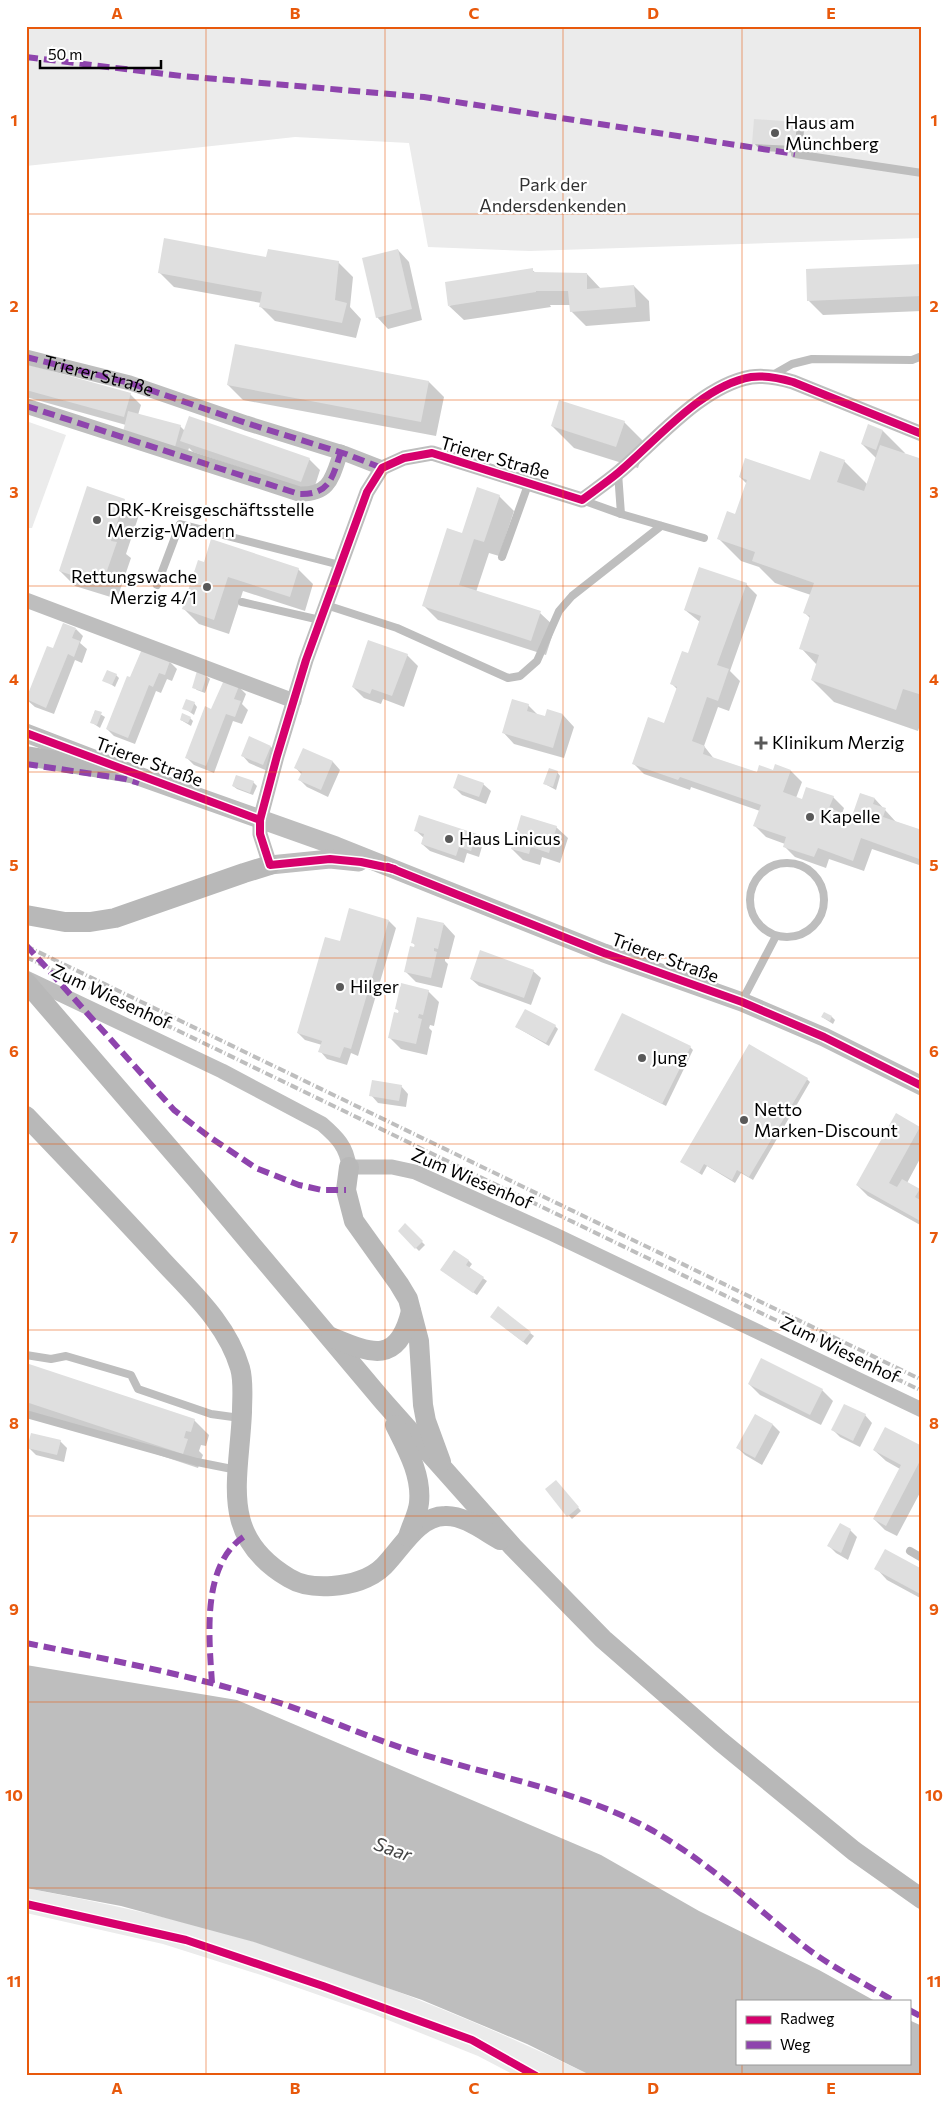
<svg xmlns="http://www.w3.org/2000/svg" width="948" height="2102" font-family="Commissioner,sans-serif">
<rect width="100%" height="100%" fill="#fff"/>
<g fill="#ebebeb">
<path d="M26,26H922V238L530,251L428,247L409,143L295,137L26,166Z"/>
<path d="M26,421L66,435L32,528H26Z"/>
<path d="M26,1888C103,1903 180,1919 255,1942C370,1978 483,2023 592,2076H516L478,2056L373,2014L264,1976L163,1944L26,1913Z"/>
</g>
<path fill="#bebebe" d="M26,1665L237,1700L601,1855L699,1911L819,1970L875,2001H737V2063H909V2020L922,2026V2076H592L527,2044L422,2000L254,1942L121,1906L26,1888Z"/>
<g fill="#0003">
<path d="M796,123L804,130L802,153L761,151L754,143Z"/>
<path d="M398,250L409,262L422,320L388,329L377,317Z"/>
<path d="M267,258L338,262L353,277L350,307L361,319L356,338L275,321L260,306L261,303L174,287L159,272Z"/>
<path d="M922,265V311L823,315L808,300Z"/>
<path d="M532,270L536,273L587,274L601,289L634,286L649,301L650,321L586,326L571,311V305H550L551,307L464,320L449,306Z"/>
<path d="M26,365L130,394L141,405L138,415L180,426L185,431L309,459L320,470L313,492L193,452L189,448L186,457L126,425L26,397Z"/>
<path d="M429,382L444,397L436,436L243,400L228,385Z"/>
<path d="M624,422L646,444L638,468L574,448L552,426Z"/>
<path d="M869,426L883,431L905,453L904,454L922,460V719L918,731L834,702L812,680L817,665L801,648L811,619L805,613L811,595L775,583L759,567L741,561L719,539L736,516L747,484L740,477L811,482L844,461L868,485L877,459L862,444Z"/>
<path d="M499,496L514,511L499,556L489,553L476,592L540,613L555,627L546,655L438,620L423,605L463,535Z"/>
<path d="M124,500L139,515L126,554L131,558L117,599L75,586L60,571Z"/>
<path d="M199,562L298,569L313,584L305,611L243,591L229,634L199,624L184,609Z"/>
<path d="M746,584L757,595L730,671L740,681L729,711L718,707L704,746L715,760L758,774L791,771L802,782L796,798L802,800L833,797L844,808L842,814L853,817L861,795L875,799L896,822L922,831V866L872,849L864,871L829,859L826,868L795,857L784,846L785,844L766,837L755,826L760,811L691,787L690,790L644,774L633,763L665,724L677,689L672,684L689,654L700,622L685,610Z"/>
<path d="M76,629L83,636L80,643L87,649L82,663L75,660L54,714L35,707L27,700L48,648L54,650Z"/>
<path d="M407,655L418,666L404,707L383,699L381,704L364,698L353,687Z"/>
<path d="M170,662L177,669L172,681L167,679L161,693L156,691L135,744L114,736L107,729L131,679Z"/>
<path d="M116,675L119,678L115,687L104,680Z"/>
<path d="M206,676L210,679L205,693L197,690L193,687Z"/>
<path d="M239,687L246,694L242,704L248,710L242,724L233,721L214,773L194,765L187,758L212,710Z"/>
<path d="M194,703L197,707L194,715L184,708Z"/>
<path d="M528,705L539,716L546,718L548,711L563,715L574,727L564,758L514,744L503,732Z"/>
<path d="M95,711L105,717L100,728L91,722Z"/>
<path d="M190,718L193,721L191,726L181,720Z"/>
<path d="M271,747L278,754L270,772L249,763L242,755Z"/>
<path d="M304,750L333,762L340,770L328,797L307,787L300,780L302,775L296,768Z"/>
<path d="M557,772L560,776L556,790L545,784Z"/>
<path d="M253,782L257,786L253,795L237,789L233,786Z"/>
<path d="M483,784L491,791L486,804L462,795L454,787Z"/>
<path d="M556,827L568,838L560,863L542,857L540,865L523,860L512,849Z"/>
<path d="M415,830L476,835L483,843L479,857L467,853L464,863L430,851L422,844L424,838Z"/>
<path d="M389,921L396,928L358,1056L351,1053L347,1065L327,1059L320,1051L322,1045L305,1040L298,1033L341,942Z"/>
<path d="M444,924L455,936L449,959H445V961L448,964L442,988L416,982L405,971L415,948L416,946L412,942Z"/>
<path d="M533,971L541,978L531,1005L479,986L471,979Z"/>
<path d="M428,991L439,1002L434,1026L430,1025L429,1028L432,1031L427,1055L401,1049L390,1038L399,1015L400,1012L397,1009Z"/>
<path d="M822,1017H832L835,1020L833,1024Z"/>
<path d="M555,1026L558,1029L549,1046L516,1027Z"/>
<path d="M690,1047L693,1050L666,1106L596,1070Z"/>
<path d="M807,1079L810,1082L753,1180L741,1173L735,1183L707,1166L702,1175L681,1161Z"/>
<path d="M401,1086L408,1094L406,1107L378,1103L371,1095Z"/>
<path d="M897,1115L922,1130V1155L907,1183L922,1192V1226L868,1196L857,1185Z"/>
<path d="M405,1225L425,1245L419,1251L399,1231Z"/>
<path d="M454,1251L469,1261L472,1264L469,1268L487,1281L477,1295L441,1270Z"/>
<path d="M498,1308L534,1336L527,1345L495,1320Z"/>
<path d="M26,1364L194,1420L209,1435L206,1446L201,1445L199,1451L203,1455L198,1468L27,1411Z"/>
<path d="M749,1384L822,1390L833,1401L821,1425L760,1395Z"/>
<path d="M865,1415L872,1423L860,1447L840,1437L833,1430Z"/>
<path d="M756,1416L773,1425L780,1432L762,1465L745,1455L738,1448Z"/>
<path d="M60,1441L67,1448L64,1462L36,1455L29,1448Z"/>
<path d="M922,1447V1489L897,1536L885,1530L874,1519L900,1469L886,1461L874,1450Z"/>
<path d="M559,1485L581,1511L572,1519L547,1490Z"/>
<path d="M850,1530L857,1537L848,1560L836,1553L829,1546Z"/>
<path d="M876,1568L922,1571V1599L887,1580Z"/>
</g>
<g fill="#dfdfdf">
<path d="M754,119L797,122L795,146L752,144Z"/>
<path d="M164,238L266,257L268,249L339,261L335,300L347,303L342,323L259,307L262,292L158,273Z"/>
<path d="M398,249L412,309L376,318L362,258Z"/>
<path d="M922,264V296L807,301L806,269Z"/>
<path d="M533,268V272L587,273V289L634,285L636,307L570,312L568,291H536V292L448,306L445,282Z"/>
<path d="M235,344L429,381L421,422L227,385Z"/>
<path d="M26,364L131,393L124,417L26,390Z"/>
<path d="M559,400L625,421L616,447L551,426Z"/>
<path d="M128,411L181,425L175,447L123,432Z"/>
<path d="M189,416L310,458L301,482L180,441Z"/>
<path d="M868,424L883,430L876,450L861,444Z"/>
<path d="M880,445L922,459V695L903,689L896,710L811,680L819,655L799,649L810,616L803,613L814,583L752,561L755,552L717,539L727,511L735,514L747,480L739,477L745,458L810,480L820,451L845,460L837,482L864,491Z"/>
<path d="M87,486L125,499L111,541L117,542L102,585L59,571Z"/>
<path d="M477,487L500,495L484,542L474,539L459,585L541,611L531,641L422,606L447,528L462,533Z"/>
<path d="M211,539L299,568L290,597L228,577L214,620L182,609L198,560L204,562Z"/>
<path d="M699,567L747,583L717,665L729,669L718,701L707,697L692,741L705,746L703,754L757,772L759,765L773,770L775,764L791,770L783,792L802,799L806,787L834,796L829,808L852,816L860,793L875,798L873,804L886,808L883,817L922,830V860L861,838L853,861L818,848L814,857L783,847L786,837L753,826L761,805L680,777L678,780L632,764L648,717L664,723L677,687L670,684L682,651L688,653L701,616L684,610Z"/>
<path d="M63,623L76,628L72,638L80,641L74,657L68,654L46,708L26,699L47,646L53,648Z"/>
<path d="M368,640L408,654L392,696L372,689L370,694L352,687Z"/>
<path d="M142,649L170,661L165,675L159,673L153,687L149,685L128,738L106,729L127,676L130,677Z"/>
<path d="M107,670L117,674L112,685L102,681Z"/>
<path d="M197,671L207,674L202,691L192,688Z"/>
<path d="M224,680L239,686L234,699L241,701L235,717L226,714L206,766L185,758L205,706L211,709Z"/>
<path d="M186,699L195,702L191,712L182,709Z"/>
<path d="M512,699L529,704L527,711L545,716L547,709L563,714L553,748L502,733Z"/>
<path d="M95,710L102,712L97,725L90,723Z"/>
<path d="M182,713L191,717L188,723L180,720Z"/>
<path d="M249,736L271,746L263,765L241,756Z"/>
<path d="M303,748L333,761L321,790L298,780L302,772L294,768Z"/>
<path d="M549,768L558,771L553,787L543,784Z"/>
<path d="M458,774L484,783L479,797L453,788Z"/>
<path d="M236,775L254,781L250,793L232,786Z"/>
<path d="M419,815L477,834L471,851L459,847L456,856L421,844L424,834L414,831Z"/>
<path d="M521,815L557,826L549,853L531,847L529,854L511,849Z"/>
<path d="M349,908L389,920L351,1049L344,1047L340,1058L318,1052L322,1041L297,1033L325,937L340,941Z"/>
<path d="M417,917L444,923L438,949L434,948V951L437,952L431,978L404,972L410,946L414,947L415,944L411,943Z"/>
<path d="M480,950L534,970L524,998L470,979Z"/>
<path d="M401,983L429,990L423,1015L419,1014L418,1018L422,1019L416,1044L388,1038L394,1012L398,1013L399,1010L395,1009Z"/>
<path d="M525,1009L556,1025L546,1043L515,1027Z"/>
<path d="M824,1012L832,1016L830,1021L821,1017Z"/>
<path d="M622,1013L691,1046L662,1104L594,1070Z"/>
<path d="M749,1044L808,1078L749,1177L737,1170L732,1180L704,1164L699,1173L680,1162Z"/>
<path d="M372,1080L402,1085L399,1101L369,1096Z"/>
<path d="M896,1113L920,1127L889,1183L897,1187L902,1179L920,1189L915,1197L922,1201V1222L856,1185Z"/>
<path d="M405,1223L423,1241L415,1249L398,1231Z"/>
<path d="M454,1250L469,1260L466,1265L484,1277L473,1293L440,1270Z"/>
<path d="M498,1306L531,1332L523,1342L490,1317Z"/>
<path d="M761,1358L823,1389L810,1415L748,1384Z"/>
<path d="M26,1363L195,1419L191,1432L186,1431L184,1438L188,1439L183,1454L26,1402Z"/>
<path d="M844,1404L866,1414L853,1441L831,1430Z"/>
<path d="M755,1414L773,1424L755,1458L736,1448Z"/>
<path d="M885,1427L922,1446V1457L886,1526L873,1519L901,1465L873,1450Z"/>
<path d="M31,1433L61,1440L57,1455L27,1448Z"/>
<path d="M556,1480L579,1507L567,1517L545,1489Z"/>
<path d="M840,1523L851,1529L841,1553L827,1546Z"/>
<path d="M885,1549L922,1569V1595L874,1569Z"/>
</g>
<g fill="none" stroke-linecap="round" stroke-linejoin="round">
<g stroke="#bebebe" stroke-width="8">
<path d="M795,154L922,173"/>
<path d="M771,376L792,364L812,359L912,360L922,356"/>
<path d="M582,500L621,514L618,473"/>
<path d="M621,514L704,538"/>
<path d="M502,557L529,482"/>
<path d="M157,585L180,524L340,565"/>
<path d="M242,602L320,620"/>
<path d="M326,605L397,628L508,678L520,676L537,661L559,611L572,596L661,526"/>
<circle cx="787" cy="900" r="37"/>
<path d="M742,1001L776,936"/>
<path d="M26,1355L51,1359L66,1356L131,1375L138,1389L211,1414L240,1418"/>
<path d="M26,1414L197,1462L237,1470"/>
<path d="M910,1551L922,1558"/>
</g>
<g stroke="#bebebe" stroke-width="15">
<path id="s1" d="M26,357L130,383L246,423L346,454L382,468"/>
<path d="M26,406L299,494C330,495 332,478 341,452"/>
<path d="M26,600L294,701"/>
<path d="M270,865L260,834V820L277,756L306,660L326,605L367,492L382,468L404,458L432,453L582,500C594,491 607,482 619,472C656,441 701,386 751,377C766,375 779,378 793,382L922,434"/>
<path d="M26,978L222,1071L322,1124C337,1137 347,1147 349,1167H392L415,1172L553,1234L922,1410"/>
</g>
<g stroke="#bebebe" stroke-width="19">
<path d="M26,733L130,773L336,846L604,953L742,1002L824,1037L922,1086"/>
<path d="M270,865L330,859L359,862"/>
</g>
<g stroke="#b8b8b8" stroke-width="20">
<path d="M26,756L130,773"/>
<path d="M26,915L65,922H90L115,918L244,873L270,865"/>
<path d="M26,982L197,1180L383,1401L513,1547L603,1639L720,1741L854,1851L922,1899"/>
<path d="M26,1116C71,1163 116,1210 160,1258C191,1292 227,1323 240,1368C244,1382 242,1398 242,1412C239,1481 218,1536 289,1578C302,1586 318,1587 332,1586C350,1585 371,1579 384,1566C401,1549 418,1516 445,1516C464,1515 484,1531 500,1540"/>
<path d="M349,1167L346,1190L354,1221L399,1284L408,1299L419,1341L423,1405L426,1421L441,1462"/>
<path d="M331,1337C372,1354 398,1365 411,1311"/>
<path d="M395,1425C407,1449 422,1475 419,1503C418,1514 411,1526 408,1537"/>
</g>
<g stroke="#bebebe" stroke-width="4" stroke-dasharray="8 2.5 1 2.5" stroke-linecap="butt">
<path d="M26,946L922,1380"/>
<path d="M26,957L922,1391"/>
</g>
<g stroke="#8e44ad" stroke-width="6" stroke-dasharray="12 6" stroke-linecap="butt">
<path d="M26,57L182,76L424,97L795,154"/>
<path d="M26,357L130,383L246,423L346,454L382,468"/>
<path d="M26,406L299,494C330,495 332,478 341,452"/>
<path d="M26,764L126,779L139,783"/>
<path d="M26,945L174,1110L208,1136L256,1168L299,1185L322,1190H346"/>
<path d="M26,1643C106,1659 186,1674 264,1698C317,1714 368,1738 421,1754C496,1777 579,1791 648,1828C706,1860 753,1905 804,1946C831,1967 864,1983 894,2001"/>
<path d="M212,1683C209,1637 201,1564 245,1536"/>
<path d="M909,2010L922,2017"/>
</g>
<defs>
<g id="cycleway">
<path d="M26,733L260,820"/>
<path d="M388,867L604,953L742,1002L824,1037L922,1086"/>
<path d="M394,869L361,862L330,859L270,865L260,834V820L277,756L306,660L367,492L382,468L404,458L432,453L582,500C594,491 607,482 619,472C656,441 701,386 751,377C766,375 779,378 793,382L922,434"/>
<path d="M26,1904L186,1940L323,1986L472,2040L536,2076"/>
</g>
</defs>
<use href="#cycleway" stroke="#fff" stroke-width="11"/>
<use href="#cycleway" stroke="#d6006c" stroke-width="8"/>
</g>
<path fill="none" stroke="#e8590c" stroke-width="1" stroke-opacity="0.55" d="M206,26V2076M385,26V2076M563,26V2076M742,26V2001M26,214H922M26,400H922M26,586H922M26,772H922M26,958H922M26,1144H922M26,1330H922M26,1516H922M26,1702H922M26,1888H922M742,2063V2076"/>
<g fill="#595959" stroke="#fff" stroke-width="2">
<circle cx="775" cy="133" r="5"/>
<circle cx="97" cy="520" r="5"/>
<circle cx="207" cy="587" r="5"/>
<path d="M758.5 735.5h5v5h5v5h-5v5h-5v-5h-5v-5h5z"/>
<circle cx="810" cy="817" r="5"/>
<circle cx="449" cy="839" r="5"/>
<circle cx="340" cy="987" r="5"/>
<circle cx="642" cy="1058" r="5"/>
<circle cx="744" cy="1120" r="5"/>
</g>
<g text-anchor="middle" stroke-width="4.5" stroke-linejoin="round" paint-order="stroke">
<g font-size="18" fill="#000" stroke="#fff" text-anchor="start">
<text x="785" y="129">Haus am<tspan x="785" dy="21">Münchberg</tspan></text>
<text x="107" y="516">DRK-Kreisgeschäftsstelle<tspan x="107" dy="21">Merzig-Wadern</tspan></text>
<text x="197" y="583" text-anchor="end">Rettungswache<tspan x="197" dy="21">Merzig 4/1</tspan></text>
<text x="772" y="749">Klinikum Merzig</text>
<text x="820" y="823">Kapelle</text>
<text x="459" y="845">Haus Linicus</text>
<text x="350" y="993">Hilger</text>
<text x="652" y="1064">Jung</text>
<text x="754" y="1116">Netto<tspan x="754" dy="21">Marken-Discount</tspan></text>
</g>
<g font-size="18" fill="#323232" stroke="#fff">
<text x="553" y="191">Park der<tspan x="553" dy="21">Andersdenkenden</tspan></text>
</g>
<g font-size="18" fill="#000" stroke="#fff">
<text dy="6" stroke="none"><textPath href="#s1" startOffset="75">Trierer Straße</textPath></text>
<text transform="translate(495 458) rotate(16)" y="6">Trierer Straße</text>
<text transform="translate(149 762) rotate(20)" y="6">Trierer Straße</text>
<text transform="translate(665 958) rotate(20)" y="6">Trierer Straße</text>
<text transform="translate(111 997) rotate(25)" y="6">Zum Wiesenhof</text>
<text transform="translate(472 1179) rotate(23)" y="6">Zum Wiesenhof</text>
<text transform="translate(840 1350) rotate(26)" y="6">Zum Wiesenhof</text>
</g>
<g font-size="19" font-style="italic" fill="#434343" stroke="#fff">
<text transform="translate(393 1849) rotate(19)" y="7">Saar</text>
</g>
</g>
<rect width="948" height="2102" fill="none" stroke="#ffffff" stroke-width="55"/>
<rect x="736" y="2000" width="175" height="65" fill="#ffffff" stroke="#999999"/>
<rect x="746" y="2016" width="25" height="8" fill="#d6006c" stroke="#999999"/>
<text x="780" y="2024" font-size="15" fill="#000000">Radweg</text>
<rect x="746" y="2041" width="25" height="8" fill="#8e44ad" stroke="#999999"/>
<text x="780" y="2050" font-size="15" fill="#000000">Weg</text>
<path d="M40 60v8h121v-8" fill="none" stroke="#000000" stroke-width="2.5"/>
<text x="48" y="60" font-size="15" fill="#000000" stroke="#ffffff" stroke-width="4" paint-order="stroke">50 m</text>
<rect x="28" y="28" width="892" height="2046" fill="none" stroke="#e8590c" stroke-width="2"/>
<g font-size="16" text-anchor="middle" font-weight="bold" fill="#e8590c">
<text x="117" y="19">A</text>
<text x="295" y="19">B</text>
<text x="474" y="19">C</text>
<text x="653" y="19">D</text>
<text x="831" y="19">E</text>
<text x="14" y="126">1</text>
<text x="934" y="126">1</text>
<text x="14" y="312">2</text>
<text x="934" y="312">2</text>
<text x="14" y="498">3</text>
<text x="934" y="498">3</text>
<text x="14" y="685">4</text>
<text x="934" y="685">4</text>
<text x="14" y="871">5</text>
<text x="934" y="871">5</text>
<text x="14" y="1057">6</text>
<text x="934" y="1057">6</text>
<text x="14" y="1243">7</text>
<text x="934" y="1243">7</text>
<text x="14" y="1429">8</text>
<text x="934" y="1429">8</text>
<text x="14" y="1615">9</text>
<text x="934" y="1615">9</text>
<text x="14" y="1801">10</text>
<text x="934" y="1801">10</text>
<text x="14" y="1987">11</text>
<text x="934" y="1987">11</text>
<text x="117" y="2094">A</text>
<text x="295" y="2094">B</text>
<text x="474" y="2094">C</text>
<text x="653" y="2094">D</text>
<text x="831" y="2094">E</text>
</g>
</svg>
